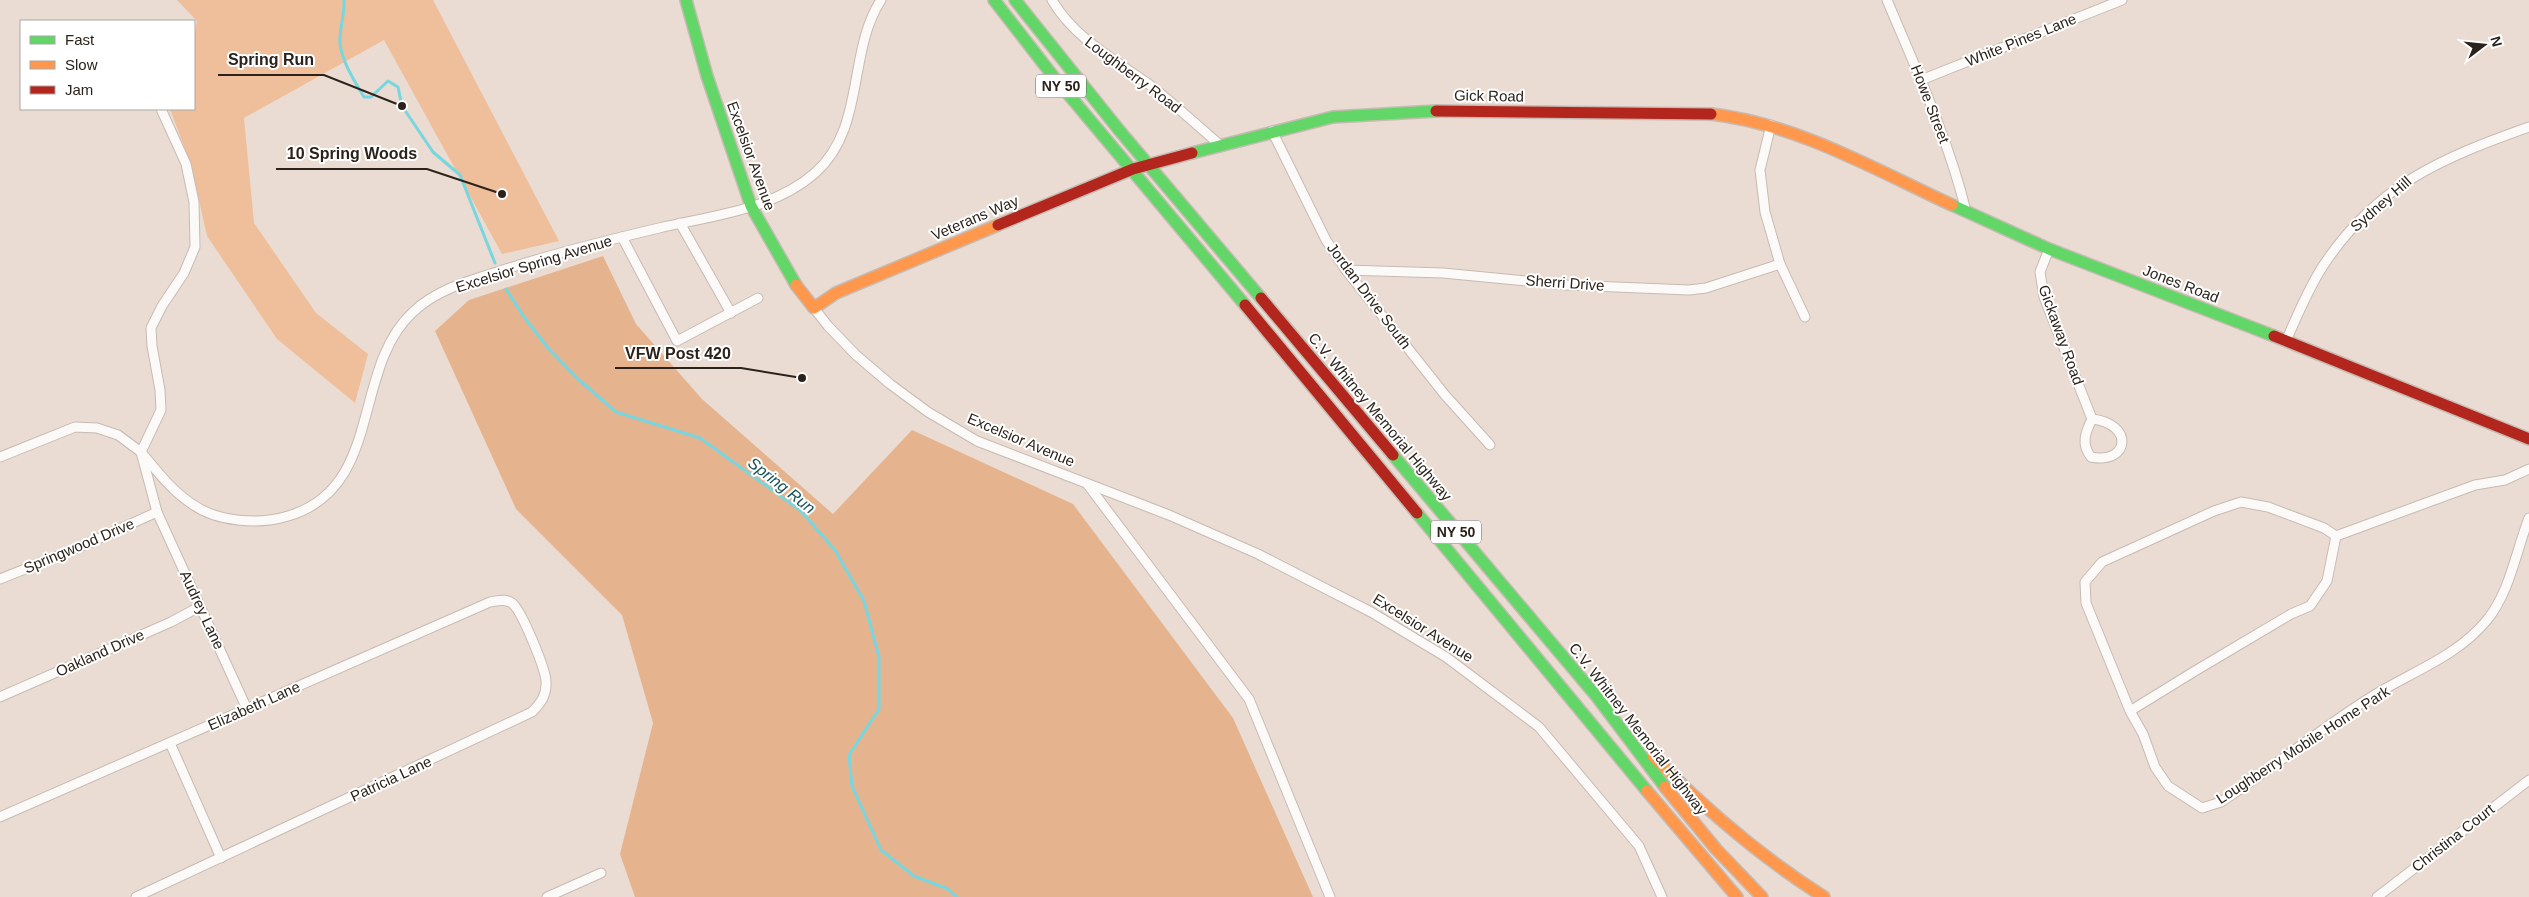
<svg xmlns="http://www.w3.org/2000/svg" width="2529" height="897" font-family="Arial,sans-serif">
<rect width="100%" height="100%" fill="#eadcd2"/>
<path fill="#efbf9b" d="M177,0H433L559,241L502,254L384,40L244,118L254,223L316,313L368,354L355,403L277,339L207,236L191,165L170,109H194V39L197,21Z"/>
<path fill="#e5b48e" d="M603,256L636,324L702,399L833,514L912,430L1073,504L1233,718L1313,897H635L620,854L653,723L622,615L516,509L435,331L469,300Z"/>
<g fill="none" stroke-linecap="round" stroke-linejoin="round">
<g stroke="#77d6e0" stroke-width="3">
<path d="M344,0C345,14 339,30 340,43C342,62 354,80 364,97H371L388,81L398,87L402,106L433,152L460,175L495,263"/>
<path d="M506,289L524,317L548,348L578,379L616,412L700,438L800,510L835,550L864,601L879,657V709L849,755L852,786L881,850L914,876L948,889L957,897"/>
</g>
<defs>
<g id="street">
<path d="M1052,0C1074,38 1115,60 1150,85C1174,104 1197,125 1220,145"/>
<path d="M1887,0C1916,69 1948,138 1966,211"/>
<path d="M1921,80L2122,0"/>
<path d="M161,109L186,164L194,202L195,247L184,273L162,306L151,328L152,346L160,390L161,410L141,452C156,470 172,491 192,504C217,522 259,525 288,516C384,488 351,369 413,312C436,290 468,281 497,272C551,254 604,241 659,228C711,216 773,210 815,173C866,128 847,52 881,0"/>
<path d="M1771,125L1760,170L1765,212L1780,264L1805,317"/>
<path d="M1272,131L1326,240L1346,270L1445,395L1490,445"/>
<path d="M680,223L731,313"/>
<path d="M622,237L677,341L758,298"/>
<path d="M2049,249L2040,272L2044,297L2092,419"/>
<path d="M1346,270L1443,273L1567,285L1689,290L1706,288L1780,264"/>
<path d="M814,308L828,326L856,355L890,384L928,412L977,441L1169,515L1258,554L1371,612L1446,657L1539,727L1639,846L1662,897"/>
<path d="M2286,341C2297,316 2308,289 2323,266C2376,185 2442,158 2529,127"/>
<path d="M2092,419C2135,424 2129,465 2091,457C2081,444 2085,433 2092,419Z"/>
<path d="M0,457L75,427L97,428L118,435L141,452L157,512L247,709"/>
<path d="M1088,485L1249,699L1330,897"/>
<path d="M2336,536L2475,485L2505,480L2529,469"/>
<path d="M0,579L80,547L157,512"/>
<path d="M0,697L171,622L199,607"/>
<path d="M2130,711L2195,671L2291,614L2310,606L2327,581L2336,536L2324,528L2268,507L2241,502L2214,511L2102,562L2085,582L2086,603L2130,711L2143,734L2155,767L2168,786L2202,808L2221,802C2271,769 2318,731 2368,699C2408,673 2456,658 2487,620C2510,592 2516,551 2529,518"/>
<path d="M170,743L221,858"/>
<path d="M0,817L490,602C497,601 505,598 512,603C522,611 545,668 546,681C547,695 541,703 532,712L136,897"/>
<path d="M547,897L601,873"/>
<path d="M2377,897L2529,780"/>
</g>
<g id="fast">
<path d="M686,0L707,76L751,206L796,285"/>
<path d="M994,0L1053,76L1245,305"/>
<path d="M1015,0L1119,130L1261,298"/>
<path d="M1192,153L1333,117L1436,111"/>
<path d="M1952,205L2049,249L2274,336"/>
<path d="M1393,455L1597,697L1665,787"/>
<path d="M1417,513L1647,791"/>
</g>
<g id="slow">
<path d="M1711,114C1797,124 1874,169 1952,205"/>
<path d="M796,285L814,308L836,293L998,225"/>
<path d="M1653,756C1705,809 1761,857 1824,897"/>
<path d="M1665,787L1716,849L1762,897"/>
<path d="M1647,791L1737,897"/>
</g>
<g id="jam">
<path d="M1436,111L1711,114"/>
<path d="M998,225L1133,169L1192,153"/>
<path d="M1261,298L1393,455"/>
<path d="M1245,305L1417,513"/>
<path d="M2274,336L2529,439"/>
</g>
</defs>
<use href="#street" stroke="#c6bbb3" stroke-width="11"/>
<use href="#fast" stroke="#c6bbb3" stroke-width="14"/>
<use href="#slow" stroke="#c6bbb3" stroke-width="14"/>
<use href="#jam" stroke="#c6bbb3" stroke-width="14"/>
<use href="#street" stroke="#fcfaf8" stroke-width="9"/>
<use href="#fast" stroke="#63d668" stroke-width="11"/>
<use href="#slow" stroke="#ff974d" stroke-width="11"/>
<use href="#jam" stroke="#b3261e" stroke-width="11"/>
</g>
<g text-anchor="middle" stroke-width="4" stroke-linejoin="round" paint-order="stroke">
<g fill="#fff" stroke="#6b645f" stroke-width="1">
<rect x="1036" y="74.5" width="50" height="23" rx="4"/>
<rect x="1431" y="520.5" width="50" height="23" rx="4"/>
</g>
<g font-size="14" font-weight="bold" fill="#2b221b">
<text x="1061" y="91">NY 50</text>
<text x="1456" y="537">NY 50</text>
</g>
<g font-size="15" fill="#2b221b" stroke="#fff">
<text transform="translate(2021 40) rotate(-22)" y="5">White Pines Lane</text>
<text transform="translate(1133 75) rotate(37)" y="5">Loughberry Road</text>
<text transform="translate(1489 96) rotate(1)" y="5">Gick Road</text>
<text transform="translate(1930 104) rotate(69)" y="5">Howe Street</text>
<text transform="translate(751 156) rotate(70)" y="5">Excelsior Avenue</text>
<text transform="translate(2381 204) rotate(-41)" y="5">Sydney Hill</text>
<text transform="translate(975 218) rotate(-23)" y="5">Veterans Way</text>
<text transform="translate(534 264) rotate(-17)" y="5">Excelsior Spring Avenue</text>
<text transform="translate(1565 283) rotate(4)" y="5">Sherri Drive</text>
<text transform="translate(2181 284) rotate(21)" y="5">Jones Road</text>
<text transform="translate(1369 296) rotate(53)" y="5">Jordan Drive South</text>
<text transform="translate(2061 335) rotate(70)" y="5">Gickaway Road</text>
<text transform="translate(1380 417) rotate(50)" y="5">C.V. Whitney Memorial Highway</text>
<text transform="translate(1021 440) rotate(23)" y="5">Excelsior Avenue</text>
<text transform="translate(79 546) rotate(-23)" y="5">Springwood Drive</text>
<text transform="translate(202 610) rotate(65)" y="5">Audrey Lane</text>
<text transform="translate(1423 628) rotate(32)" y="5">Excelsior Avenue</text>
<text transform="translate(100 653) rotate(-24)" y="5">Oakland Drive</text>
<text transform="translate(254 706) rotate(-24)" y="5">Elizabeth Lane</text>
<text transform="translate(1638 729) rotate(52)" y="5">C.V. Whitney Memorial Highway</text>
<text transform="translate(2303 745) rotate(-33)" y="5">Loughberry Mobile Home Park</text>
<text transform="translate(391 779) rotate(-25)" y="5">Patricia Lane</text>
<text transform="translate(2453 838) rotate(-38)" y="5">Christina Court</text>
</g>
<g font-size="16" font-style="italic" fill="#17535a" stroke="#fff">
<text transform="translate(782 485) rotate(38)" y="6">Spring Run</text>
</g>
</g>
<path fill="none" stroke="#2b221b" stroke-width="2" d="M402 106L324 75H218M502 194L427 169H276M802 378L741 368H615"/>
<g fill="#2b221b" stroke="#fff" stroke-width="2">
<circle cx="402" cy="106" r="5"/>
<circle cx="502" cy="194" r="5"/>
<circle cx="802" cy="378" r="5"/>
</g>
<g font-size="16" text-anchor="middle" font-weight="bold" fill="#2b221b" stroke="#fff" stroke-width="4" stroke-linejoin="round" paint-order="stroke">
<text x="271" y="65">Spring Run</text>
<text x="352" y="159">10 Spring Woods</text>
<text x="678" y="359">VFW Post 420</text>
</g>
<rect x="20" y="20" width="175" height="90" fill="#ffffff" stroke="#aaa7a4"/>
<rect x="30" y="36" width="25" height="8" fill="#63d668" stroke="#aaa7a4"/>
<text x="65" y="45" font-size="15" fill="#2b221b">Fast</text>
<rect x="30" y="61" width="25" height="8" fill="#ff974d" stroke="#aaa7a4"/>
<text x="65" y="70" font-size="15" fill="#2b221b">Slow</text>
<rect x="30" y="86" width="25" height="8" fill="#b3261e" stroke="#aaa7a4"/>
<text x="65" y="95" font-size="15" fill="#2b221b">Jam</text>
<g transform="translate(2484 45) rotate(74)" stroke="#ffffff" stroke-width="4" paint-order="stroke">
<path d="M0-4L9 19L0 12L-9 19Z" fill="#2b221b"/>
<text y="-8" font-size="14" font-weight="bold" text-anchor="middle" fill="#2b221b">N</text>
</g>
</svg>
